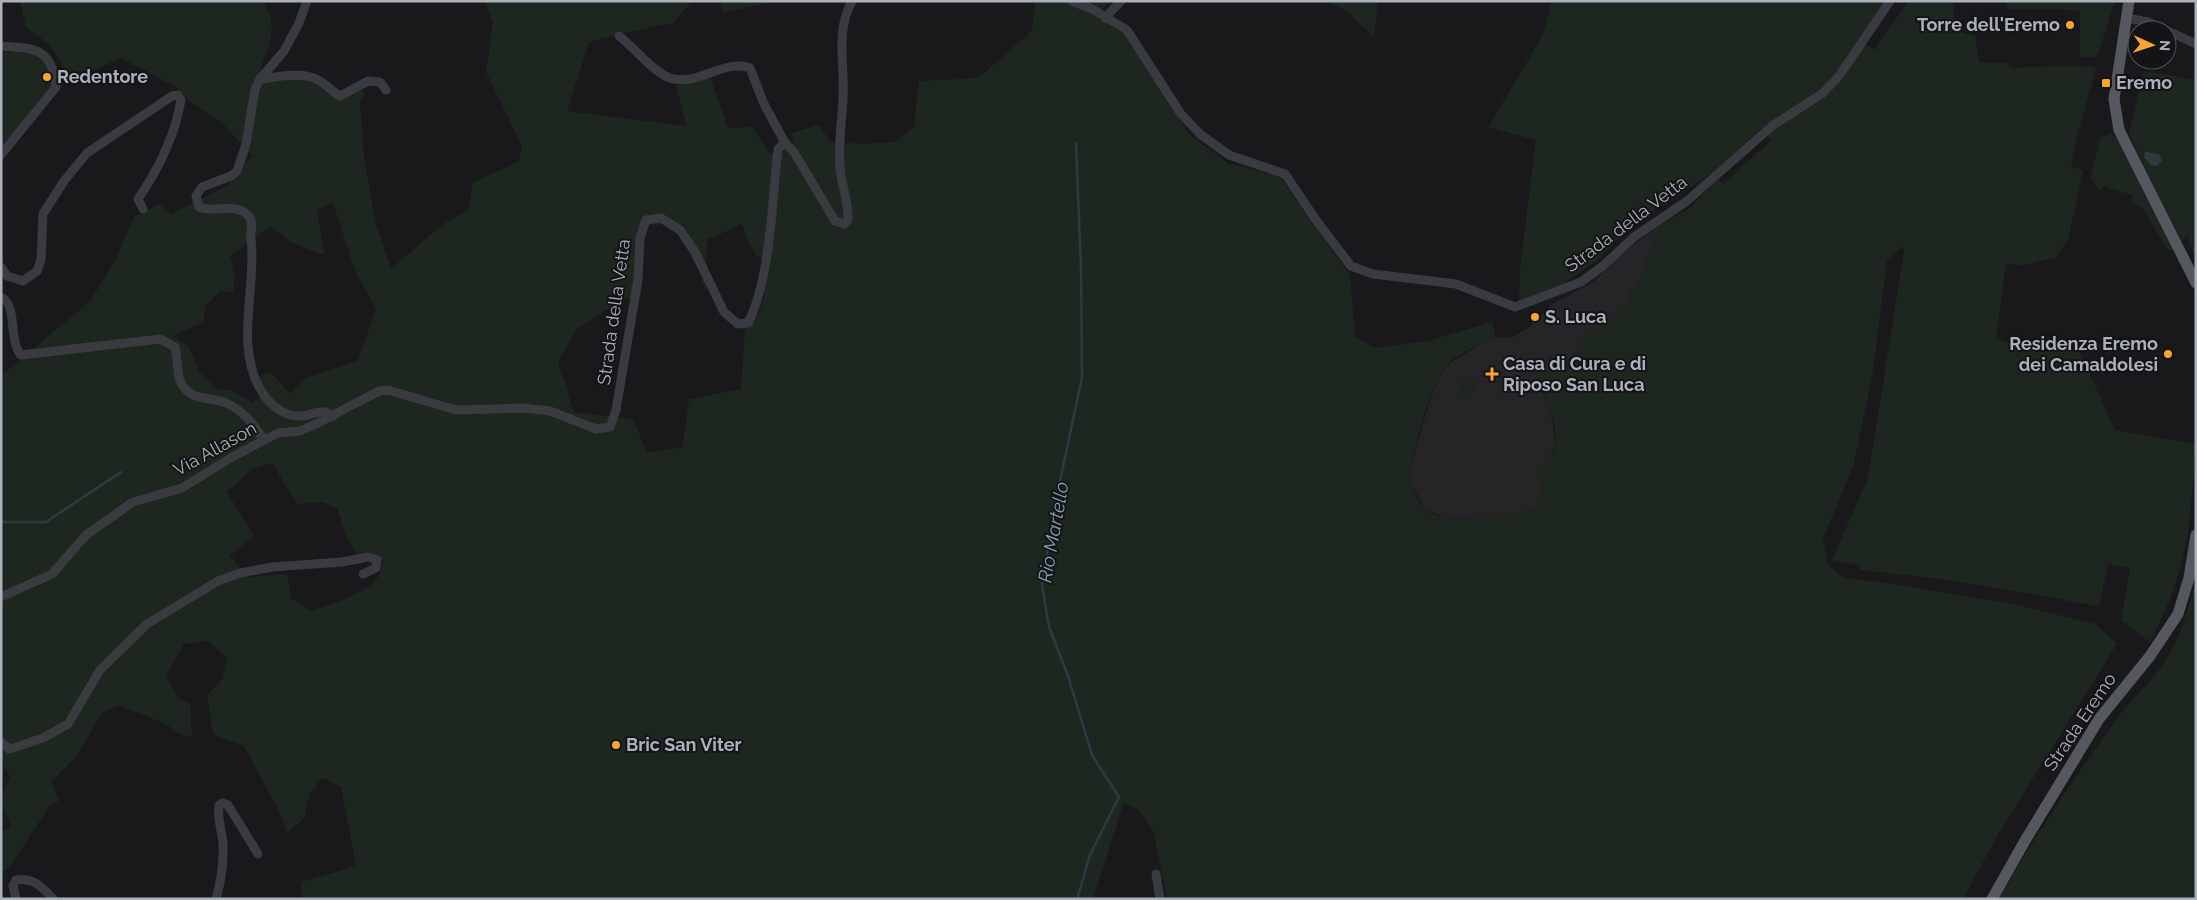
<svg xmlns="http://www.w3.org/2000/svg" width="2197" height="900" font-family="Raleway,sans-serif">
<rect width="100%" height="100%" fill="#19191b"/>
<path fill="#252528" d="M1660,225L1638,284L1628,293L1631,301L1586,338L1563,369L1550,370L1537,378L1551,413L1556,444L1548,461L1538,468L1541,492L1536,509L1490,519L1444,518L1424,508L1408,476L1429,403L1438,379L1447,365L1484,342L1496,338L1513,337L1528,328L1552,304L1593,282L1629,248Z"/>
<g fill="#1e271f" fill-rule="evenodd">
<path d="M20,1H263C282,33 265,46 259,76L267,82L297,79L312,81L340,98L352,95L362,88L365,93L360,102L364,157L376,224L391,269L442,225L468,210L473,183L519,161L522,146L486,72L493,23L485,1H692L673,23L628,32L589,42L567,111L687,126L676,86L710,76L728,128L752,127L770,154L795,149L791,133L819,125L831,142L862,144L895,142L914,127L919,81L974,78L982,75L1032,31L1035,1H1113L1101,10L1099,19L1126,34L1190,135L1228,163L1280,177L1350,275L1355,336L1375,348L1428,341L1492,322L1496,338C1483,342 1454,356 1446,366C1427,390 1417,445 1408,476C1413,485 1417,499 1423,507C1442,530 1511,514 1536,509L1541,492L1538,468C1546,462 1555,454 1556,443C1558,424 1544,395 1537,378L1550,370L1563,368L1586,338L1630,301L1628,293L1638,284L1660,225L1690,208L1718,179L1723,184L1771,141L1762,128L1712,173L1632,224L1599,259L1563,284L1519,301L1520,270L1536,140L1488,127L1542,37L1552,1H1885L1859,40L1876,50L1879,42L1909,1L1966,2L1954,3L1953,30L1975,36L1979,62L2006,63L2012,68L2062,66L2096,67C2088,100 2077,132 2071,166L2083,171L2068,239L2056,257L2025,265L2006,264L1996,338L2005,342L2079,350L2115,430L2196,444C2193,475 2192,506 2187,537C2181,574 2168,608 2150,642L2121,621L2130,568L2108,564L2099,606L1949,580L1862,570L1855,564L1832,560L1868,478L1905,245L1887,260L1872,377L1853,467L1823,538L1827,563L1843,578L1888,583L2009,603L2095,624L2117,644L1997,836L1963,899H1167L1153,830L1139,811L1124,802L1093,899H302L301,882L356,866L341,787L322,778L310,793L304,818L287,833L280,813L244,746L213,734L207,696L222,679L227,657L207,641L184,644L166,675L178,698L190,703L192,737L182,735L164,723L118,705L103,712L75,758L51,782L59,801L50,805L9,868L1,872V832L11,826C0,803 0,800 10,776L1,762V373H5L90,301L116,259L134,217L159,204L171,214L227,186L252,155L220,121L188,100L178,88L121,58L66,82L61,62L50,45L26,27ZM333,203L355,271L376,309L358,360L306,378L291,394L271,373L261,375L259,380L266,390L253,403L230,390L216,389L199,371L189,347L173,336L203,322L205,306L220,291L233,292L235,274L230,256L271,226L290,242L324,255L317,209ZM662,224L680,237L698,269L706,293L707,240L742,224C749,241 751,256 769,264C765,287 765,315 745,330L741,389L689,399L683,447L647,453L633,419L574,412L558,362L577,329L621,300L641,297L645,239L649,225ZM272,463L297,504L322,502L337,508L346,536L358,556L373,555L383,560C384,591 335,602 312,611L292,599L287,574L249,577L230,556L254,536L227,492L253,468Z"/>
<path d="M720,1H777L722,13Z"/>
<path d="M1328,1H1378L1374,37L1349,13Z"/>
<path d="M2006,1H2115L2099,51L2093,57L2080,58V12L2062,9H2007Z"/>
<path d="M22,51L35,53L51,66L53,87L1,149V52Z"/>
<path d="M2144,71L2196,80V257L2189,243L2188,236L2182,241L2153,185L2129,133Z"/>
<path d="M2111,134L2120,140L2174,251L2168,250L2142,207L2132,203V195L2103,186L2100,191L2091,178L2100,138Z"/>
<circle cx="1467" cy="387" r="8"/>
<path d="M2196,580V899H1999C2034,837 2074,778 2116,720C2128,703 2145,688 2158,671C2179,645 2187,612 2196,580Z"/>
</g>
<path fill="#2e3a40" d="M2145,152L2159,154L2162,161L2157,166L2151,165L2144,157Z"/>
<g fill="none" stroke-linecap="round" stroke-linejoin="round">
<g stroke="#2e3a40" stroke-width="2.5">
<path d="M1076,143L1081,268L1082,377L1055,505L1042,585L1049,627L1068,676L1092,755L1119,797L1090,855L1077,899"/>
<path d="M1,522H46L121,472"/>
</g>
<g stroke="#393b40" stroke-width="9">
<path d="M307,1L299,23L284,51L260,79L255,89L246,144L237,171L231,176L202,187L196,196L199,207C214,213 231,204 244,212C246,213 250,217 251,220C253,226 250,233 251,239C257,287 235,342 259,387C267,402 282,417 301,416C311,416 324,406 332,417"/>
<path d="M1072,1L1092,9L1127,30L1181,114L1200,134L1229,155L1285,174L1316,220L1351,266L1373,274L1456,284L1515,307L1581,282L1603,266L1634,237L1687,201L1772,126L1823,93L1839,76L1890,1"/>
<path d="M1105,18L1121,1"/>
<path d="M2127,18L2148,22L2196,44"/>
<path d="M619,36C636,49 652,71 670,78C696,87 726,58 750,68L764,104L785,143"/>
<path d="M1,46C34,48 53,48 56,87L1,155"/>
<path d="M260,79C279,77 301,71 318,80C326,84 332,92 340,96L368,81L380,82L386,90"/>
<path d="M1,267L7,276L23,281L37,271L41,260L43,214L64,181L87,153L172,96L178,95L181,100C175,135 158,170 138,199L143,209"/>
<path d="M1,297C18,305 8,340 21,355L160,339L175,347C177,354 178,378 180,381C192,404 208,395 226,403C244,411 254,425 264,440"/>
<path d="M1,597L52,574L86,535L133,502L182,488L232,457L278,433L300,431L316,424L379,391L388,390L456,410L523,408L550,411L596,429L610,427L616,410L638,279L640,238L646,220L661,218L680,230L695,252L724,312L738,324L748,323C771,278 772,199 778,149L785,143L794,152L835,221L844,224L848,220C849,202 841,185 840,167C838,144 842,121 843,98C845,65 835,32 852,1"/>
<path d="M1,742L9,749L13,748L43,738L68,724L100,670L147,624L218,581L240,573L272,567L342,562L368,557L377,560L376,568L363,574"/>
<path d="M1156,874L1160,899"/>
<path d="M16,899L13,886L16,880C32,877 43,887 53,899"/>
<path d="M216,899C221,881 224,863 223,844C222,831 217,819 219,805L223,803L228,805L258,854"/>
</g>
<g stroke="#55595f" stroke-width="11">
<path d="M2129,1L2114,99L2119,130L2196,283"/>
<path d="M1992,899L2026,839L2099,719L2150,656L2178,614L2189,578L2196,535"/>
</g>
</g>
<g fill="#faa332" stroke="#141416" stroke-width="2">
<circle cx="2070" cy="25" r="5"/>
<circle cx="47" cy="77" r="5"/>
<rect x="2101" y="78" width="10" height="10" rx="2.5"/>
<circle cx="1535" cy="317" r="5"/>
<circle cx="2168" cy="354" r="5"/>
<path d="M1489.5 366.5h5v5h5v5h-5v5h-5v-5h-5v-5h5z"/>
<circle cx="616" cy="745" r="5"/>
</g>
<g text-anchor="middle" stroke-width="4" stroke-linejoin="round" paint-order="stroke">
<g font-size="18" font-weight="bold" fill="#abb1bb" stroke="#141416" text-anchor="start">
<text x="2060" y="31" text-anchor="end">Torre dell'Eremo</text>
<text x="57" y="83">Redentore</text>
<text x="2116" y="89">Eremo</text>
<text x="1545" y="323">S. Luca</text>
<text x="2158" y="350" text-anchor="end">Residenza Eremo<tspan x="2158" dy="21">dei Camaldolesi</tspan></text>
<text x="1503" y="370">Casa di Cura e di<tspan x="1503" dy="21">Riposo San Luca</tspan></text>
<text x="626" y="751">Bric San Viter</text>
</g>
<g font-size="18" fill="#abb1bb" stroke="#141416">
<text transform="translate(1626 224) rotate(-37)" y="6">Strada della Vetta</text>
<text transform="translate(614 312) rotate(-82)" y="6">Strada della Vetta</text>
<text transform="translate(215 449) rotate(-29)" y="6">Via Allason</text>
<text transform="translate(2080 722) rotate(-56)" y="6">Strada Eremo</text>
</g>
<g font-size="19" font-style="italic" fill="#81a3b7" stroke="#141416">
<text transform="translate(1053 532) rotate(-80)" y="7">Rio Martello</text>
</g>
</g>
<rect width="2197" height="900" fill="none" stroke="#abb1bb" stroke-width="5"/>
<g transform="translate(2152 45) rotate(93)"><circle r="24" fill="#141416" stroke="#505358"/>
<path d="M0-4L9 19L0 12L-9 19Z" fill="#faa332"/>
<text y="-8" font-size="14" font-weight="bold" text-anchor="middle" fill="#abb1bb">N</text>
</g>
</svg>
